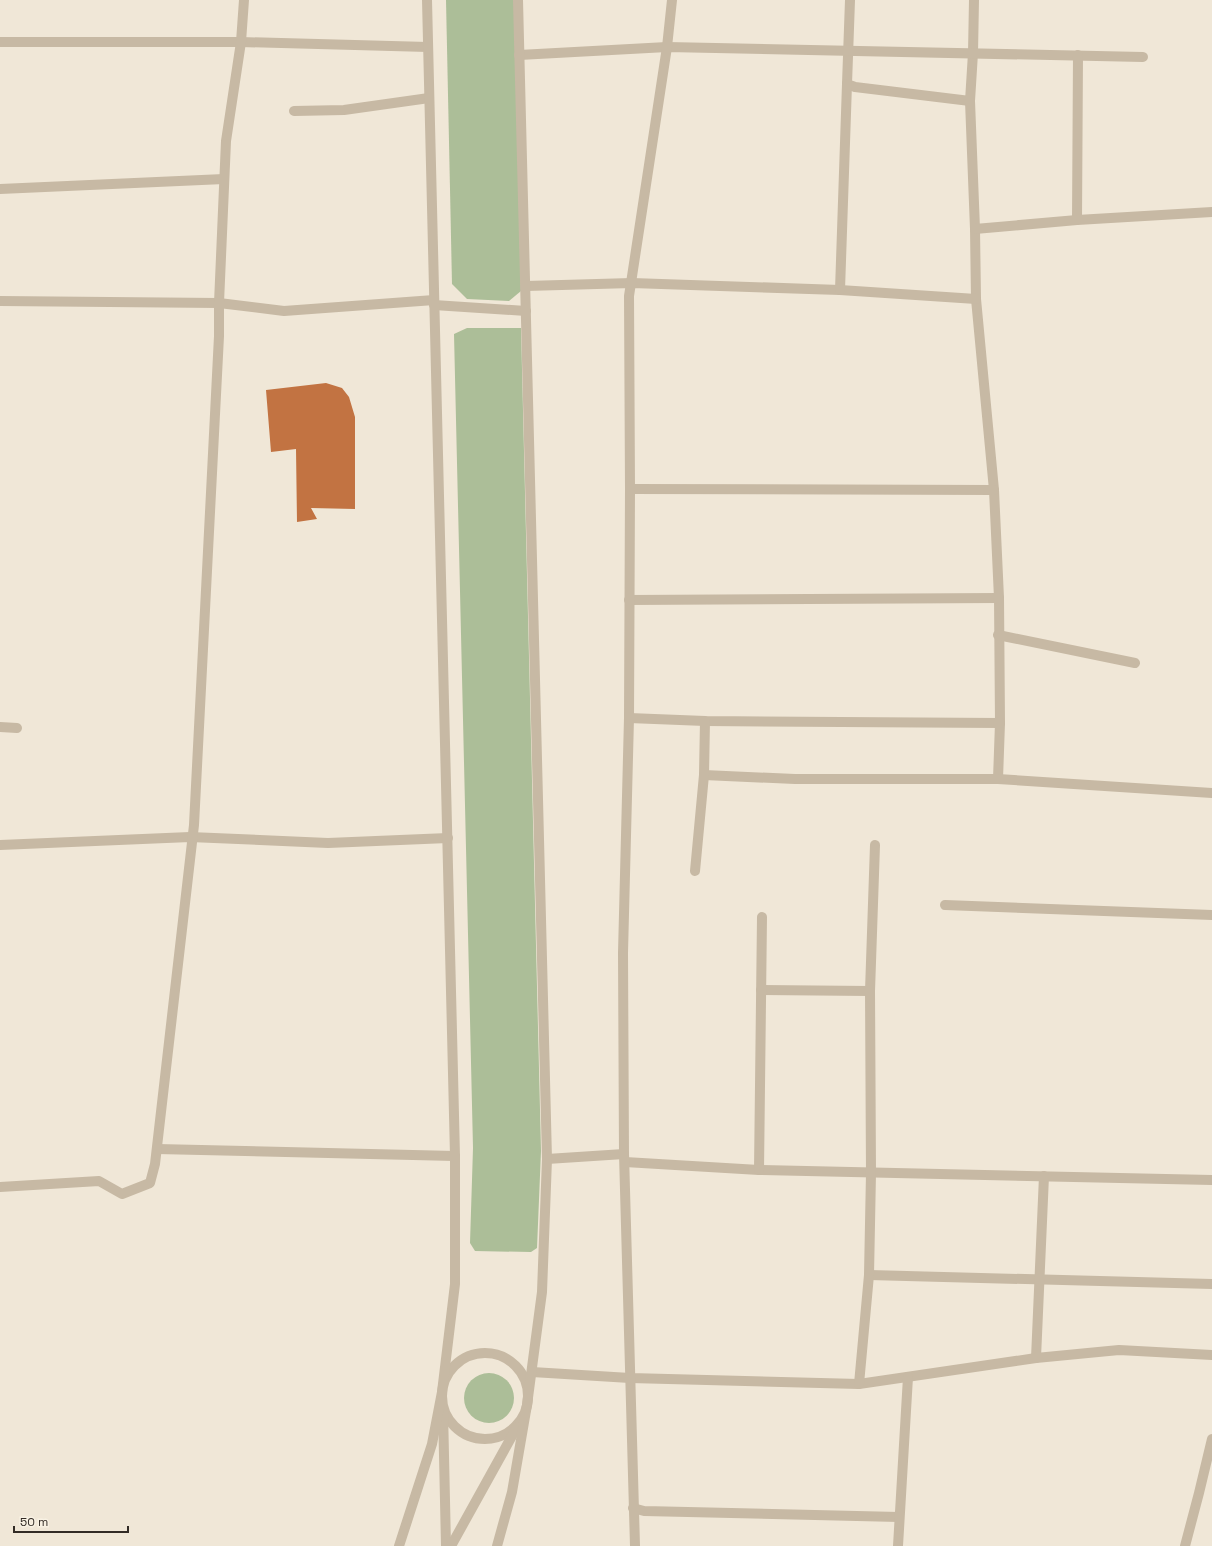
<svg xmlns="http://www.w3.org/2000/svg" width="1212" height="1546" font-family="'Space Grotesk',sans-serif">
<rect width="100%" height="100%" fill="#f0e7d7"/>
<g fill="#acbe98">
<path d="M446,0H514L521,291L509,301L467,299L452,284Z"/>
<path d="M467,328H521L541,1151L537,1248L531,1252L475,1251L470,1243L473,1148L454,334Z"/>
<circle cx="489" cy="1398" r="25"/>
</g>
<path fill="#c27342" d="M326,383L342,388L349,397L355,417V509L311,508L317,519L297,522L296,449L271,452L266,390Z"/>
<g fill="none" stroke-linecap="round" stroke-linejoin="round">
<g stroke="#c7b9a4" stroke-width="10">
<path d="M850,0L847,84L855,87L970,101"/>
<path d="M974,0L973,53L970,101L975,229L976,299L994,490L999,598L1000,723L998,779"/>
<path d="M0,42H241L428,47"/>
<path d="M519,55L667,47L1143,57"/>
<path d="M294,111L344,110L429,98"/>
<path d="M0,189L224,179"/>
<path d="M1077,220L1078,55"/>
<path d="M975,229L1077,220L1212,212"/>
<path d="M526,286L632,283L840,290L976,299"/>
<path d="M840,290L847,84"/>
<path d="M0,301L219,303L284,311L434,300"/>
<path d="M434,305L526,311"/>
<path d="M630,489L994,490"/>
<path d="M629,600L999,598"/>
<path d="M998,635L1135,663"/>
<path d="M629,718L705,721L1000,723"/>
<path d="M0,727L17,728"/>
<path d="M704,775L795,779H998L1212,793"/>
<path d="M0,845L190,837L328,843L448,838"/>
<path d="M695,871L704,775L705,721"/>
<path d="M945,905L1212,915"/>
<path d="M761,990L870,991"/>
<path d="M157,1149L455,1156"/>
<path d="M547,1159L624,1154"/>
<path d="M625,1162L759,1170L1212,1180"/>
<path d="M759,1170L762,917"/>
<path d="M0,1187L99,1181L122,1194L150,1183L155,1164L194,825L219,336V303L226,141L241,42L244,0"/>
<path d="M869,1275L1212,1284"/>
<circle cx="485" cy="1396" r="43"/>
<path d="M1036,1358L1044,1176"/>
<path d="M532,1372L630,1378L859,1384L1036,1358L1119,1350L1212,1355"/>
<path d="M859,1384L869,1275L871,1173L870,991L875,845"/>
<path d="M443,1410L446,1546"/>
<path d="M633,1508L644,1511L899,1517"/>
<path d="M399,1546L432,1444L442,1392L455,1284V1156L427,0"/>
<path d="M451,1546L517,1427"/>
<path d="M497,1546L512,1492L527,1405L542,1292L547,1159L518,0"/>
<path d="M635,1546L624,1154L623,953L629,718L630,489L629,296L667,47L672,0"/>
<path d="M898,1546L908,1377"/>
<path d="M1185,1546L1199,1493L1212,1439"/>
</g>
</g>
<path d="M14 1526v6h114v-6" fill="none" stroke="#322b25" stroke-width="2"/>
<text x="20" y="1526" font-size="12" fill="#322b25" stroke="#f8f1e3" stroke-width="3" paint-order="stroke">50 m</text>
</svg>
